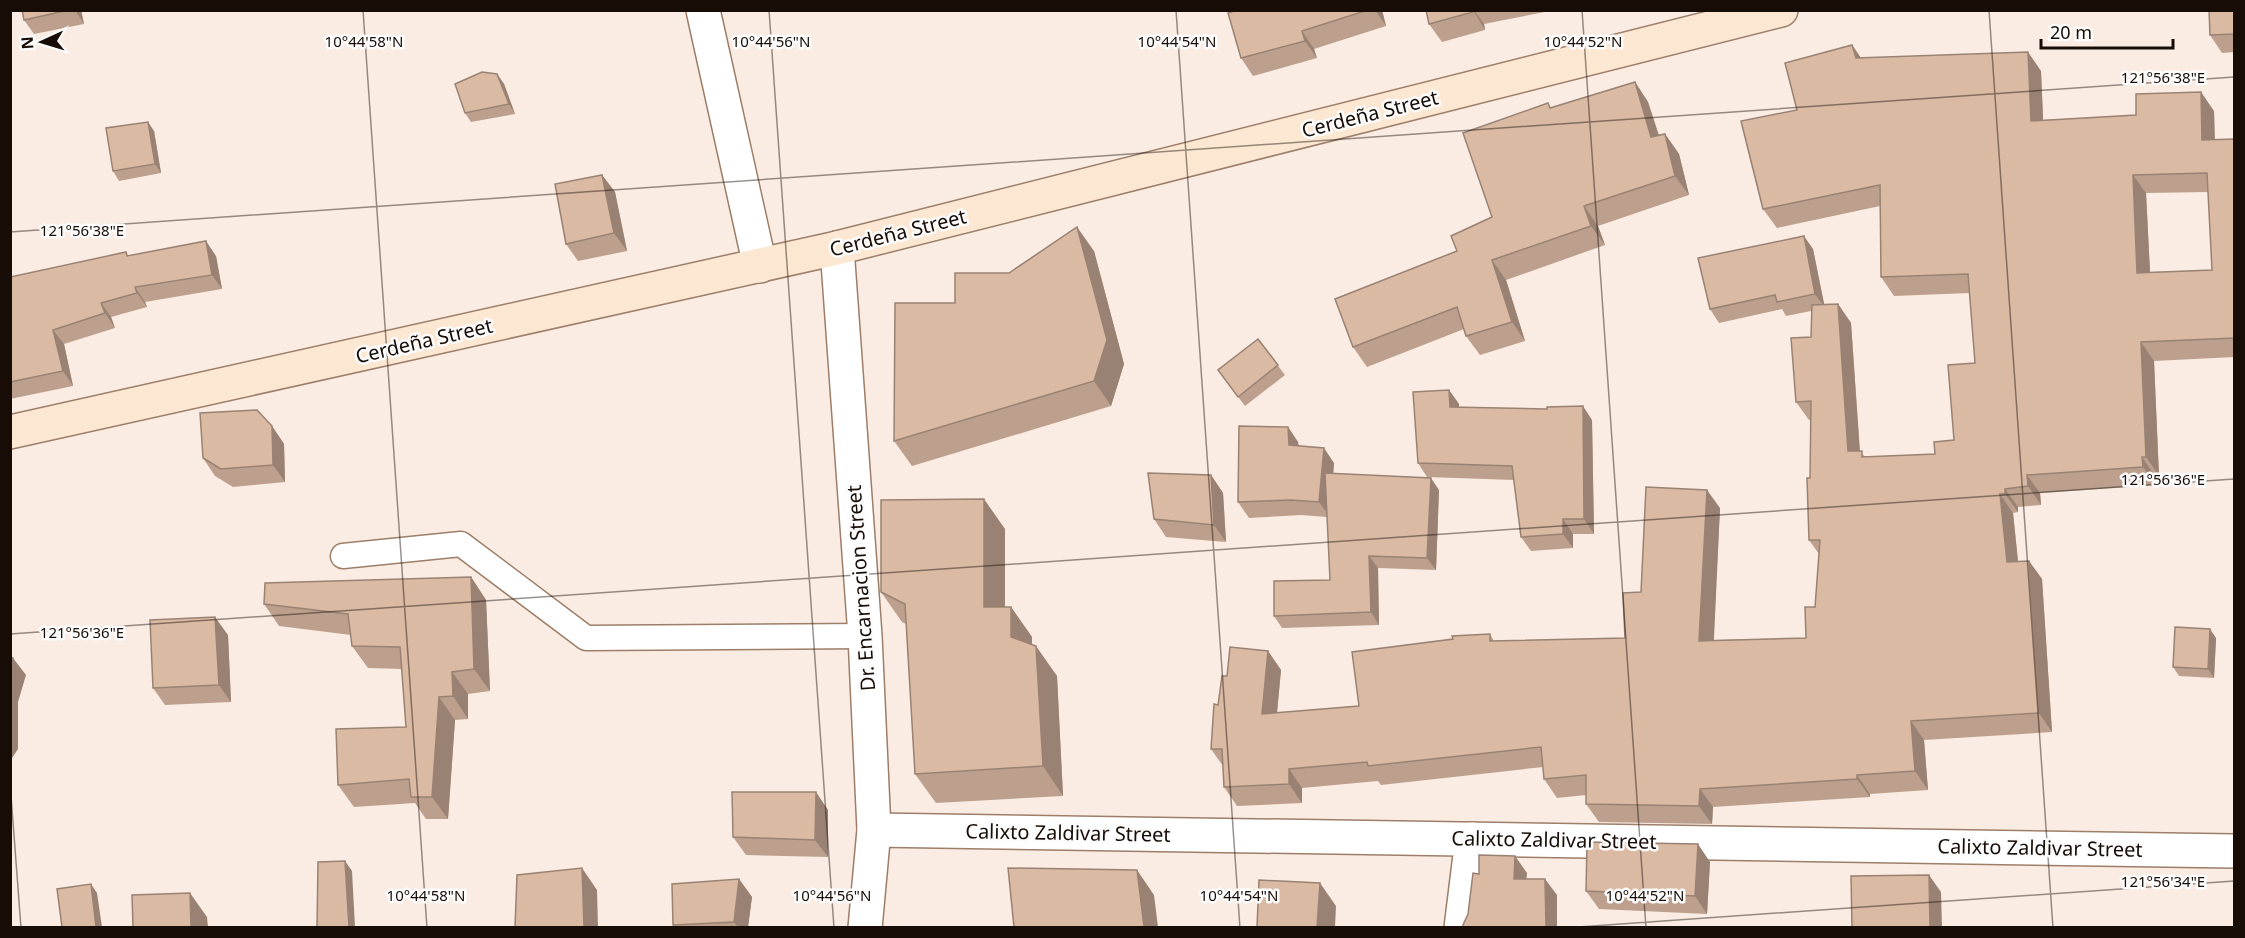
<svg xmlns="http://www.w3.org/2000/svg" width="2245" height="938" font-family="'Noto Sans',sans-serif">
<rect width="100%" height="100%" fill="#faece3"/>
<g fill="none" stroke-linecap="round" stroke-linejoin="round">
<defs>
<path id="service" d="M343,556L461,544L586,638L865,636"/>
<g id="minor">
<path d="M703,10L760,266"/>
<path d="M837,248L865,636L874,830L865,928"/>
<path d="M874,830L2234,851"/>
<path d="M1461,928L1472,839"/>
</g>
<path id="secondary" d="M10,432L837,248L1781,10"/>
</defs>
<use href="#service" stroke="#9c7e69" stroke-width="27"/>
<use href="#minor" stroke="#9c7e69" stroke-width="36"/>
<use href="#secondary" stroke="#9c7e69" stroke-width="36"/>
<use href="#service" stroke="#fff" stroke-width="24"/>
<use href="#minor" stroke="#fff" stroke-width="33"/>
<use href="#secondary" stroke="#fce7d2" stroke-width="33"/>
</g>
<g fill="#bca08d" fill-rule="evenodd">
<path d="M22,10H81L84,24L34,34L24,20Z"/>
<path d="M1237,10H1382L1386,26L1314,49L1317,58L1253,76L1241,58Z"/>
<path d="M1426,10H1555L1484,24L1485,30L1442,42L1429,24Z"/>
<path d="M2235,10V52L2222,53L2210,35Z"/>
<path d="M1852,45L1861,58L2041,71L2043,120L2214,111L2215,140L2235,139V357L2154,361L2159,476H2155L2156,485L2040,493L2041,505L2018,507V512L2013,513L2018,561H2029L2042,579L2052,732L1924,740L1928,790L1870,794V797L1713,807L1712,824L1599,822L1586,804V795L1557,798L1544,779L1543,767L1381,785L1378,781L1302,788V803L1237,806L1224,787L1223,766L1211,749L1218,705L1227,676L1268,651L1281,670L1277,713L1359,706L1490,634L1494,641L1625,638L1641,592L1720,508L1713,640L1806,638L1815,607L1819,554L1809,540L1811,420H1809L1796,402L1811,337V311L1786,316L1782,309L1719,323L1710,309L1813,249L1824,305L1838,304L1851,323L1860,451L1865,457L1935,454L1954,440L1975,363L1970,293L1894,296L1881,277L1880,206L1777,228L1763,209L1797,110ZM2208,192L2212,270L2150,272L2146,193Z"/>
<path d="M497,74L504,84L515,114L471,122L465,113Z"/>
<path d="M1635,82L1648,102L1659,135L1665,134L1679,154L1689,195L1598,226L1605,245L1506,280L1525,341L1480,355L1466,336L1464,329L1367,367L1353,347L1457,251L1492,217L1548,103L1551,108Z"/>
<path d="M154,131L161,173L119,181L113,171Z"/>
<path d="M602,175L615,192L627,251L578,261L566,244Z"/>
<path d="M1094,251L1124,364L1111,406L912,466L894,441L955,303L1009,273Z"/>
<path d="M126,252L128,256H216L222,289L145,302L147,307L111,317L115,328L64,344L73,386L10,399V277Z"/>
<path d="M1258,339L1285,375L1245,406L1218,370Z"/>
<path d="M1449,390L1459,404V407L1592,420L1594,534H1573V548L1531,551L1521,537L1514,480L1427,477L1418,463Z"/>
<path d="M272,426L284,444L285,482L233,487L215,476L203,458Z"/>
<path d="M1288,427L1298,442L1299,446L1334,463L1333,474L1439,490L1436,570L1378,568L1379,625L1282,628L1274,616L1330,580L1327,517L1301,515L1249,518L1238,502Z"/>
<path d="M1211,475L1223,493L1226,542L1166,537L1154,519Z"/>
<path d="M1005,529V607H1011L1032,637V644L1057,676L1063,796L936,803L915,774L906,624L902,622L881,592Z"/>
<path d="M471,577L486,600L490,691L468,694V719L455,720L448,819H426L415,803L354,807L338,785L406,727L402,669L368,668L352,646L351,635L279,626L264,604Z"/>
<path d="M228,635L231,702L165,705L153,688Z"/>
<path d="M2216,638L2214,678L2179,676L2173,667Z"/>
<path d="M828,810V857L746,855L733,837Z"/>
<path d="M1710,862L1707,914L1599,909L1586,891Z"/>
<path d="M739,879L752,897L748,927H675L673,925Z"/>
</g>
<g fill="#998273">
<path d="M75,10H81L84,24Z"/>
<path d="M1375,10H1382L1386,26Z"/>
<path d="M1473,10H1474L1484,24L1485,30Z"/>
<path d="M1302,31L1314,49L1317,58L1305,41Z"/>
<path d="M1852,45L1865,64L1856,58Z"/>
<path d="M2028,52L2041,71L2044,140L2031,121Z"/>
<path d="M497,74L504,84L515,114L509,104Z"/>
<path d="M1635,82L1648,102L1665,156L1651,137Z"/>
<path d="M2201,92L2214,111L2215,159L2202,140Z"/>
<path d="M148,122L154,131L161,173L155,164Z"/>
<path d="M1665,134L1679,154L1689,195L1675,176Z"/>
<path d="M602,175L615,192L627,251L614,233Z"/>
<path d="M2133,175L2146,193L2151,292L2137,273Z"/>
<path d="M1584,206L1598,226L1605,245L1591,226Z"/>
<path d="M1077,227L1094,251L1124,364L1111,406L1094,381Z"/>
<path d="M1804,236L1813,249L1825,308L1815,294Z"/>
<path d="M206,241L216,256L222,289L212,275Z"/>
<path d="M1492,260L1506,280L1525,341L1512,322Z"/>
<path d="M135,287L145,302L147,307L137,293Z"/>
<path d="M101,303L111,317L115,328L105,313Z"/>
<path d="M1838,304L1851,323L1861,470L1848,451Z"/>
<path d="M53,330L64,344L73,386L63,371Z"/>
<path d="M2141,342L2154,361L2159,476L2146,457Z"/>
<path d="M1449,390L1459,404L1460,421L1450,407Z"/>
<path d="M1583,406L1592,420L1594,534L1584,519Z"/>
<path d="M272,426L284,444L285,482L273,465Z"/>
<path d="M1288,427L1298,442L1299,460L1289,445Z"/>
<path d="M1324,448L1334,463L1330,517L1319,502Z"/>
<path d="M2142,457L2155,476L2156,485L2143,467Z"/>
<path d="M1211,475L1223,493L1226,542L1214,525Z"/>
<path d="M2027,475L2040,493L2041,505L2028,486Z"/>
<path d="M1431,478L1439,490L1436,570L1427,558Z"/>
<path d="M2005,489L2018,507V512L2005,494Z"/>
<path d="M1707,490L1720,508L1713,660L1699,641Z"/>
<path d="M2000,494L2013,513L2020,581L2007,562Z"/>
<path d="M984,499L1005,529V637L984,607Z"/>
<path d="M1563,519L1573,534V548L1563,534Z"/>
<path d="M1369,556L1378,568L1379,625L1371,612Z"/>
<path d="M2029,561L2042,579L2052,732L2039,713Z"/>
<path d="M471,577L486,600L490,691L474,669Z"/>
<path d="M1011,607L1032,637V667L1011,637Z"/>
<path d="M215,617L228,635L231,702L219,685Z"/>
<path d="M2210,629L2216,638L2214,678L2208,669Z"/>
<path d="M1036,646L1057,676L1063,796L1043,766Z"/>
<path d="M1268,651L1281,670L1275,733L1262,714Z"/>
<path d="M13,658L26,675L18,702V749L10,761V668Z"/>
<path d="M452,672L468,694V719L453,696Z"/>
<path d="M439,697L455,720L448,819L432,797Z"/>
<path d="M1911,721L1924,740L1928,790L1915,771Z"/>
<path d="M1289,769L1302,788V803L1289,784Z"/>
<path d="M1857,775L1870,794V797L1857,779Z"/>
<path d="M1700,789L1713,807L1712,824L1699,806Z"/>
<path d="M816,792L828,810V857L815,840Z"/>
<path d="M1698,844L1710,862L1707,914L1695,896Z"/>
<path d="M1515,856L1527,873L1525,895L1514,879Z"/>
<path d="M345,861L352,871L355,927H349Z"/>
<path d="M582,868L597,890L598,927H584Z"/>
<path d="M1137,870L1154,895L1158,927H1144Z"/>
<path d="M1929,875L1941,892L1942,927H1930Z"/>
<path d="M739,879L752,897L748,927H738L734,922Z"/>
<path d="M1545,879L1557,895V927H1546Z"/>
<path d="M1320,883L1336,906L1335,927H1317Z"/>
<path d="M91,884L97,893L102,927H96Z"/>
<path d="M190,893L207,917L208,927H191Z"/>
</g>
<g fill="#dbbaa4" stroke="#998273" stroke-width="1.5" fill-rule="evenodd">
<path d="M22,10H69L24,20Z"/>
<path d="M1237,10H1368L1302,31L1305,41L1241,58L1228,13Z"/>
<path d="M1426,10H1473V12L1429,24Z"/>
<path d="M2209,10H2235V34L2210,35Z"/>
<path d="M1852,45L1856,58L2028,52L2031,121L2136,115V94L2201,92L2202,140L2235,139V338L2141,342L2146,457H2142L2143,467L2027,475L2028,486L2005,489V494H2000L2007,562L2029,561L2039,713L1911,721L1915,771L1857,775V779L1700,789L1699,806L1586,804V775L1544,779L1541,747L1368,766L1367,762L1289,769V784L1224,787L1222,749H1211L1214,704L1218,705L1222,676H1227L1230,647L1268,651L1262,714L1359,706L1352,652L1453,639L1452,636L1490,634V641L1625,638L1623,593L1641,592L1646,487L1707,490L1699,641L1806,638L1805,607H1815L1820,540H1809L1807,478H1810L1811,401L1796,402L1791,338L1811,337L1812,305L1838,304L1848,451H1862V457L1935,454L1934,442L1954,440L1948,365L1975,363L1968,274L1881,277L1880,185L1763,209L1741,121L1797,110L1785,63ZM2207,173L2212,270L2137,273L2133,175Z"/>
<path d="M482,72L497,74L509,104L465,113L455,84Z"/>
<path d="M1635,82L1651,137L1665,134L1675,176L1584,206L1591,226L1492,260L1512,322L1466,336L1457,307L1353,347L1335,299L1457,251L1451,236L1492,217L1463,133L1548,103L1550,108Z"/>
<path d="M148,122L155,164L113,171L106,128Z"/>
<path d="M602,175L614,233L566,244L555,184Z"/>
<path d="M1077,227L1107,340L1094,381L894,441L895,303H955V273H1009Z"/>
<path d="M1804,236L1815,294L1777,302L1775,295L1710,309L1698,258Z"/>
<path d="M206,241L212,275L135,287L137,293L101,303L105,313L53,330L63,371L10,382V277L126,252L127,256Z"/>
<path d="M1258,339L1278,365L1238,397L1218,370Z"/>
<path d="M1449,390L1450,407L1547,409V407L1583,406L1584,519H1563V534L1521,537L1512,466L1418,463L1413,392Z"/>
<path d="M257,410L272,426L273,465L221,469L203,458L200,413Z"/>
<path d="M1239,426L1288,427L1289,445L1324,448L1319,502L1291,500L1238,502Z"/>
<path d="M1148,473L1211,475L1214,525L1154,519Z"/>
<path d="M1325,473L1431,478L1427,558L1369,556L1371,612L1274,616V581L1330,580Z"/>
<path d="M984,499V607H1011V637L1036,646L1043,766L915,774L905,604L881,592V500Z"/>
<path d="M471,577L474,669L452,672L453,696L439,697L432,797H411L409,779L338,785L336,729L406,727L400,647L352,646L348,614L264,604L265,583Z"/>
<path d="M215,617L219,685L153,688L150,620Z"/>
<path d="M2175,627L2210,629L2208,669L2173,667Z"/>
<path d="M10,656L13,658L10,668Z"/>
<path d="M732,792H816L815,840L733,837Z"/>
<path d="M1587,842L1698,844L1695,896L1586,891Z"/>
<path d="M1479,855L1515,856L1514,879H1545L1546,927H1463V925L1468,914L1473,873L1479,874Z"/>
<path d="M345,861L349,927H317L318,862Z"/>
<path d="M582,868L584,927H515L517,875Z"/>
<path d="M1008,868L1137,870L1144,927H1014Z"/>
<path d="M1929,875L1930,927H1852L1851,876Z"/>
<path d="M739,879L734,922L673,925L672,884Z"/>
<path d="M1259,880L1320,883L1317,927H1257Z"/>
<path d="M91,884L96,927H62L57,889Z"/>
<path d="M190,893L191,927H133L132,895Z"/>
</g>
<path fill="none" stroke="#180d06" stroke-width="1.5" stroke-opacity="0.45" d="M363,10L427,928M769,10L834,928M1176,10L1240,928M1582,10L1646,928M1989,10L2053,928M10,232L2234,77M10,634L2234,479M10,782L21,928M1564,928L2234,881"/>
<g text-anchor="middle" stroke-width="5" stroke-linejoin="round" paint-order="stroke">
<g font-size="20" fill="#180d06" stroke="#fcfcfc">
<text transform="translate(1370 114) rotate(-14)" y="7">Cerdeña Street</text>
<text transform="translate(898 233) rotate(-14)" y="7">Cerdeña Street</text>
<text transform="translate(424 341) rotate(-13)" y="7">Cerdeña Street</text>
<text transform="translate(861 588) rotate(-94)" y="7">Dr. Encarnacion Street</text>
<text transform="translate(1068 833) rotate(1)" y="7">Calixto Zaldivar Street</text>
<text transform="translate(1554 840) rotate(1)" y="7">Calixto Zaldivar Street</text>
<text transform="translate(2040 848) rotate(1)" y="7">Calixto Zaldivar Street</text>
</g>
</g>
<g font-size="15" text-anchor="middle" fill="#180d06" stroke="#fcfcfc" stroke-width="5" stroke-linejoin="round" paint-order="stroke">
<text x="364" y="47">10°44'58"N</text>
<text x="771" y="47">10°44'56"N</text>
<text x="1177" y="47">10°44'54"N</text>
<text x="1583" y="47">10°44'52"N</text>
<text x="2163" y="83">121°56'38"E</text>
<text x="82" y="236">121°56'38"E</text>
<text x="2163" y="485">121°56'36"E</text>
<text x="82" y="638">121°56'36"E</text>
<text x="2163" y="887">121°56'34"E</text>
<text x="426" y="901">10°44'58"N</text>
<text x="832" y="901">10°44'56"N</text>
<text x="1239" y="901">10°44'54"N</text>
<text x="1645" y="901">10°44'52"N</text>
</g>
<rect width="2245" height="938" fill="none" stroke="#180d06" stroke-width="24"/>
<g transform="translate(42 42) rotate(266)" stroke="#fcfcfc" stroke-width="4.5" paint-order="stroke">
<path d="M0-4.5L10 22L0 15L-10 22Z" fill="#180d06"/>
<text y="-9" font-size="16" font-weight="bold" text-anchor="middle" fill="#180d06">N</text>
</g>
<path d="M2041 39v9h132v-9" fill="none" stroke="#180d06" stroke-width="3"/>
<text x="2050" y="39" font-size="18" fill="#180d06" stroke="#fcfcfc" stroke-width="4.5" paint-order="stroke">20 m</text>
</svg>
